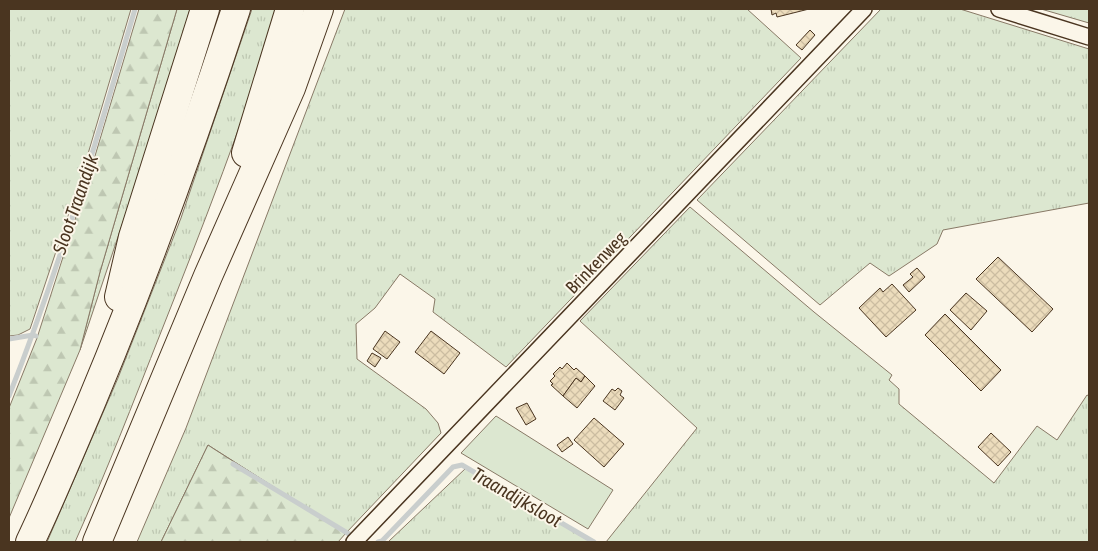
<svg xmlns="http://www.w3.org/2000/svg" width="1098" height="551" font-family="'Asap Condensed',sans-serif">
<defs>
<pattern id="grass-tufts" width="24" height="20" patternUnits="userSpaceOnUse" patternTransform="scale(1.25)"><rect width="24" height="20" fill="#dce7d0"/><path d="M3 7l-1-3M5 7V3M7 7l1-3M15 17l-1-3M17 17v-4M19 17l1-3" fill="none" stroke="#bec7b2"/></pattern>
<pattern id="forest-firs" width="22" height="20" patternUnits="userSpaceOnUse" patternTransform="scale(1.25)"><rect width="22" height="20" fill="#dce7d0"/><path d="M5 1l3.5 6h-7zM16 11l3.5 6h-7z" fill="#bec7b2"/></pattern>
<pattern id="building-cross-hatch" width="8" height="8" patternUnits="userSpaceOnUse" patternTransform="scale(1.25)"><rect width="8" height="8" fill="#ecdcbc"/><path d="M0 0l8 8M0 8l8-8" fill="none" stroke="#ccbda1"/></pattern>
</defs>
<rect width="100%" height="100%" fill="#fbf6e9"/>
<g fill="url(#grass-tufts)" stroke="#887966">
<path d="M9,9H131L82,174L30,329L18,335L9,336Z"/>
<path d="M177,9H190L169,85L80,350L100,272Z"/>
<path d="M252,9H279C245,118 203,226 161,332C133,403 106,473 75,542H47L118,378L181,218Z"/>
<path d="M345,9H747L801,58L506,367L433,312L435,299L400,274L375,308L356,324L357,359L426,409L438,423L441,433L346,533L208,445L161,542H137L186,428Z"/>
<path d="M881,9H960L1089,49V203L943,230L937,244L889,276L870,263L820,305L697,200Z"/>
<path d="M1041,9H1089V23Z"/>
<path d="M690,207L814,312L892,375L889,380L899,389V404L994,483L1037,426L1057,440L1087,395L1089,396V542H606L697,428L580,321Z"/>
<path d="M466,468L591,542H388Z"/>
</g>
<g fill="url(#forest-firs)" stroke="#887966">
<path d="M139,9H177L100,272L80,350L9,518V408L37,338L89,176Z"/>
<path d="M208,445L214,449L346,533L338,542H161Z"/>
</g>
<path fill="#dce7d0" stroke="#887966" d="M496,416L613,490L588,529L461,453Z"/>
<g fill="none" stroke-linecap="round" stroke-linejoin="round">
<g stroke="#c9cecd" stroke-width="5">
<path d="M9,339L33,335L36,336"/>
<path d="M9,396C59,270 97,139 135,9"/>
<path d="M233,464L349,534"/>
<path d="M378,542L382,541L453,467L462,465L594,542"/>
</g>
</g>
<g fill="url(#building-cross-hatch)" stroke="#4a3520">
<path d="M771,9H809L777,17L776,13L772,15Z"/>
<path d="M810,30L815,35L802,50L796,45Z"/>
<path d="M998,257L1053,309L1032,332L976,279Z"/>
<path d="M917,268L925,277L909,292L903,285L913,277L910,274Z"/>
<path d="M892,284L916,310L886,337L859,308L880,288L883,292Z"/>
<path d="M966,293L987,311L971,330L950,310Z"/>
<path d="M945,314L1001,370L981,391L925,335Z"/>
<path d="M385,331L400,342L387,359L373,349Z"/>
<path d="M431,331L460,353L444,374L415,352Z"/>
<path d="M372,353L381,358L375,367L367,361Z"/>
<path d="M567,363L574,370L576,368L585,376L581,382L576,378L563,396L551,385L553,384L550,381L555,376L553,374L560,367L562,369Z"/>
<path d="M585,376L595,386L577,408L563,396L576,378L581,382Z"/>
<path d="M618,388L622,391L620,395L624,398L615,410L603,401L612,389L615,391Z"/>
<path d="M527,403L536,419L526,425L516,408Z"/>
<path d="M594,418L624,444L604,467L574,440Z"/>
<path d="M991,433L1011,452L998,466L978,447Z"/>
<path d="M568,437L573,444L562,452L557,445Z"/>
</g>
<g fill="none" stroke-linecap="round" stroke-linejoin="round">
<defs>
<g id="minor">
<path d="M999,9L1089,37"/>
<path d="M354,542L864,9"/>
</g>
<g id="motorway">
<path d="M246,153L290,9"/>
<path d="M119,297L133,237L205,9"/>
<path d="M30,542C44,513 57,482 70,452C133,307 187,159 236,9"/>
<path d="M97,542L208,276L291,88L319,9"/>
</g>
</defs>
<use href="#minor" stroke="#4a3520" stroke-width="18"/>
<use href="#motorway" stroke="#4a3520" stroke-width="30"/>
<use href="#minor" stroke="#fbf6e9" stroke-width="15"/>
<use href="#motorway" stroke="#fbf6e9" stroke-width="28"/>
</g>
<g text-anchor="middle" stroke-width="4" stroke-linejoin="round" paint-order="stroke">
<g font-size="18" fill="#4a3520" stroke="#fbf6e9">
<text transform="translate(596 263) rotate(-46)" y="6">Brinkenweg</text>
</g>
<g font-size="19" font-style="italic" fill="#4a3520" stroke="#fbf6e9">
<text transform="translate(75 204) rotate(-71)" y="7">Sloot Traandijk</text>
<text transform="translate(517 497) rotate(30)" y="7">Traandijksloot</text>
</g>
</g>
<rect width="1098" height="551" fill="none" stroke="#4a3520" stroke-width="20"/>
</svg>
